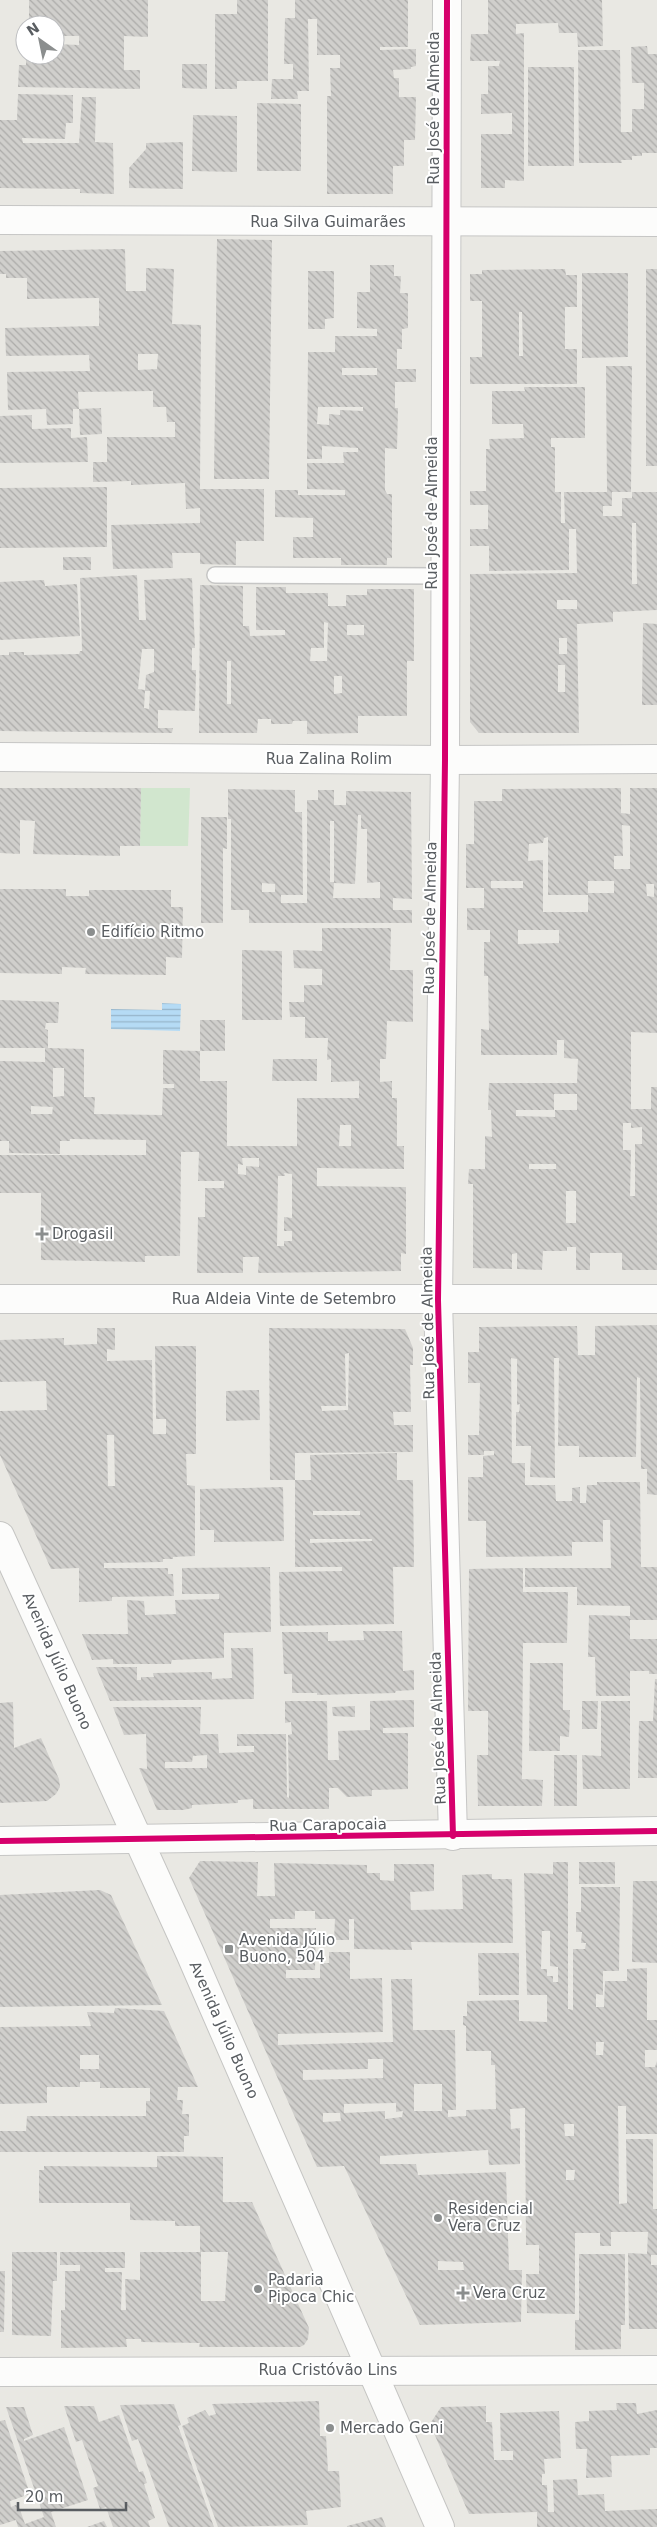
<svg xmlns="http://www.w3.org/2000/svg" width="657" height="2527" font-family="'DejaVu Sans',sans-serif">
<defs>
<pattern id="water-rules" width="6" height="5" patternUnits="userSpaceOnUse" patternTransform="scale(1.25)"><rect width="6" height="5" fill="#b5dbf5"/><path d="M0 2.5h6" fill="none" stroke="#96b5ca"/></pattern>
<pattern id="building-back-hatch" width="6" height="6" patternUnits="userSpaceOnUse" patternTransform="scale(1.25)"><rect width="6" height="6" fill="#d0cfcc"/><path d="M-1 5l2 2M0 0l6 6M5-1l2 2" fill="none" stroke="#acaba9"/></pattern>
</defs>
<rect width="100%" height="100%" fill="#e9e8e3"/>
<path fill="#d1e6ce" d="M141,788H190L188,846H140Z"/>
<path fill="url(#water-rules)" d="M162,1003L181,1004L180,1031L111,1029V1009L162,1010Z"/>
<g fill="url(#building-back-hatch)" fill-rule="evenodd">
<path d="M29,0H148V37L124,36V70H140V89L18,87L19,65H26V55H55V44L79,45V36H55V25H29Z"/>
<path d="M237,0H268V81H237V89H215V14H237Z"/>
<path d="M295,0H408V47H380V50L416,49V66L411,67V69L393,70L394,78H399V97H416L415,140H404V166H393V194H327V96H331L330,68H340V55H317V19H308L309,91H297L298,99H271L272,79H293V64H284L285,18H295Z"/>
<path d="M488,0H602L603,46L578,47L577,33H559L558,23L516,24V34L524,33V181L505,180V188H481V134H512V113L481,114V94H488V66H499L500,61H470L471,34H488Z"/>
<path d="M647,46L648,54H657V153H642V156H632V160H621L622,163H579L578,50H620L621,132H632V109H644V83H632L631,47Z"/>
<path d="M182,64H207V89L182,88Z"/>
<rect x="528" y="67" width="46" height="99"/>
<path d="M18,94L73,95V123H66L65,139L22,138L23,143H79L82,97H96L95,142L113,143L114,194L80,193V189L0,188V120H17Z"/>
<path d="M257,103L301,104V171H257Z"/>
<path d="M193,115L237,116V172L192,171Z"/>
<path d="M183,142V189L129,188V168L146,149V143Z"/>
<path d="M217,239L272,240L269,479H214Z"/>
<path d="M125,249L126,291H146V268L174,269L172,324L201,325L200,489H264V541H236V565L200,564V553H172L173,568L113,569L111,525L200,523V508L186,509L185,483L131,485V481L93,482V462H107V437H175V422H167L166,407H153V391L78,392L79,409H73V424L47,425L46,409L8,410L7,372L90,371L89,355L6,356L5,328L99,326V298L27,299V278H6V274H0V251ZM138,354H158L157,369L138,370Z"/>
<path d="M370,265H394V276H401L400,293H408V328L402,329V349H397V369H416V382H395V408H398L397,449L385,448V490L387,494H392V558H387V565H341V558H293V537H313V518L275,517V490H298V495H345V490L307,489V463H344L343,452H358V448L322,446V459H307L308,352H335V336H377V329L357,328V292H370ZM342,368H377V375H342ZM318,407H363V411L340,410V415L329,414V425L317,424Z"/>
<path d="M565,269L566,275H577V307H565V349H577V384H470V357H482V301H470V274H482V270ZM519,312H522L523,356H519Z"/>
<rect x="646" y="269" width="11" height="197"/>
<path d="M308,271H334V318L325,319V329H308Z"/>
<path d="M582,273H628V357L582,358Z"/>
<path d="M606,366H632L631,492H612V506H603V516H622V498H632V492H657V610L613,612V622L577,624L579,733H479L470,722V574L577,573L576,529H569V570L489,571V546H470V529H488V505H470V491H486V449H490L489,439L524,438L523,424H492V391H525L524,387H585V438H551V447H555V492H561V523H565L564,492H607ZM632,523H636L637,584H632ZM557,600H577V609H557ZM559,638H567V654H559ZM558,665H565V692H558Z"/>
<path d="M101,408L102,434L80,435L79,409Z"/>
<path d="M32,415V429L71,428V438L87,437L88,462L0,463V416Z"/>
<path d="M107,487V547L0,548V488Z"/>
<rect x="63" y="557" width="28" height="13"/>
<path d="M137,575L139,620H146L144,580L192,578L195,648H192V670H196L195,711L158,710V728H173L172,733L0,731V655H9V652H24V655L79,654L80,651H82L80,578ZM142,649H154V672L146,675L145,690L138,689ZM145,691H150L149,709L144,708Z"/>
<path d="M44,580L45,586L77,584L80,636L0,640V582Z"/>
<path d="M200,585L243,586V626H249L250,636L285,635V630H256V587H286V593H328V606H346V595H367V589H414V661H407V716H358V733L307,734V721H293L292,724H271V719H258L257,733H199ZM324,622L328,623L327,661H310L311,648H324ZM347,625H364V635H347ZM227,661H231V704H227ZM334,676H342V693L334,694Z"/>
<path d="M643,623L657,624V705H642Z"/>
<path d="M0,788H141L140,846H120V856L33,854L35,821L20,820V854L0,853Z"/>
<path d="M621,788V813L630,814V788H657V1033L631,1032V1109H651V1087H657V1270H622V1253H590V1270H576V1247H567V1251H543L542,1270L517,1269V1253L512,1254V1269L473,1268V1184H468L469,1169H485V1136L492,1137L491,1110H488L489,1083H577L578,1059L564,1058V1040H557V1055H481V1029L489,1030L488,976H484V942H490V930H467V908H484V888H466V844H474V801H502V789ZM622,825L630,826V869H614V856H623ZM548,837V895H588V912H543V860L528,861L529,844L543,843L544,838ZM491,881H523V888H491ZM588,881H614V893H588ZM646,884H654V897L647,896ZM518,930H559V943L518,944ZM554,1094H577V1110H555V1117L516,1116V1110H554ZM623,1123H631V1128L642,1127V1144H635V1196H630L631,1150H623ZM529,1164H556V1169H529ZM566,1191H576V1223H566Z"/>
<path d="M228,789L295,790V812H302L303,895H281V903H307V800H318V790H334V805H346V791L411,792L412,899L393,898V910H412V923H249V910H231V819H228ZM358,815H361V829H367V883L380,882V898H333L334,883L355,884ZM330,821H334V882H330ZM262,883L275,884V892H262Z"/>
<path d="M201,817H227V849L223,848V923H201Z"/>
<path d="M0,889H66V896H89V890H171V907H183L182,958L166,957V975L85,974L86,968L62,967V974L0,973Z"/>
<path d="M322,928H391L390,970H413V1022L387,1021L386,1059H380V1082L392,1081V1098H397V1146H404V1169L317,1168V1186L406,1187V1254L401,1253V1271L258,1273L259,1257H243V1273H197L198,1217H205V1188H224V1181H198L199,1152H181L180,1256H145V1262L41,1260V1193H0V1155H146V1140L70,1139V1141H60V1154L9,1153V1141H0V1061L45,1062V1048H0V1000L59,1002L58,1023H46L45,1029L48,1030V1048L84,1049V1097H95L94,1114L162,1115L163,1088H174V1084H163V1050L200,1051V1081H227V1146H297V1098H359V1081L331,1082V1059L327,1060L328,1038H305V1017H290L289,1002H304V985H322V969L294,968L293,950L322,951ZM53,1068H64V1096L53,1097ZM31,1106L53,1107L52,1114H31ZM340,1125H351V1146H339ZM242,1158H259V1167L246,1166V1175L238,1174V1164L243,1165ZM284,1173L292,1174V1218L284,1217V1231H292V1241H284V1246H277L278,1176H285Z"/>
<path d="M242,950L282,951V1020H242Z"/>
<rect x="200" y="1020" width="25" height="31"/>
<path d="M273,1059H317V1081H272Z"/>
<path d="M657,1325V1495L647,1494V1469H641L640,1378L637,1377L636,1457H579V1446H558L559,1358H554L555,1478L530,1477L531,1446H516V1412H519L520,1404L517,1405V1359L511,1358L512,1463H525V1485H555L556,1501H572V1488L580,1487V1503H586L587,1485H597V1482H640L641,1567H657V1620H630V1639H657V1674H649V1671H630V1696H596L595,1657H588L589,1615L630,1616V1606L577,1605V1587H525V1568H611L610,1520H603V1542H572V1556L486,1557V1521H468V1477H483V1456L494,1455V1451H484V1455H468V1435H479L480,1383H468V1352H479V1327L577,1326L578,1355H595V1326Z"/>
<path d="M97,1328H115V1350L107,1349V1361L152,1360L153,1434H166V1419H156L155,1346H196V1454H186L187,1485L195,1486V1556L173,1557V1559H163V1562L104,1563V1568H168V1574H173L174,1596L112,1597V1601L79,1602V1568L51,1569L0,1455V1411L47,1410L46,1381L0,1382V1340L64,1338V1345L97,1344ZM107,1435H114L115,1486H108Z"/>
<path d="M269,1328L405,1329L413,1348V1365H410L411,1412H393L394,1425H413V1452L295,1453V1480H270ZM349,1353L348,1410L322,1411L321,1406H346L345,1354Z"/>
<path d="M259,1390L260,1420L226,1421V1391Z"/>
<path d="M397,1453V1480H413L414,1567H393L394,1624L280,1626L279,1572L342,1571V1567H295V1480H311L310,1455ZM313,1511H360V1515H313ZM310,1539H372V1541L310,1543Z"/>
<path d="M283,1487L284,1541L214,1542V1530H200V1489Z"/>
<path d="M270,1567L271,1632L224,1633V1658L172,1660L171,1664H113V1659L92,1660L82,1634H128L127,1600L144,1601L145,1615L176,1614L175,1600L219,1599V1594H182V1568Z"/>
<path d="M523,1568V1592H568L567,1643H523L522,1779L543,1780L542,1806H478L477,1755H488V1711H468L469,1569Z"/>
<path d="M363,1631H402L403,1671L414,1670V1690L396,1691L395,1693L317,1695V1693H292V1674H284L282,1632H328V1641L364,1640Z"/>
<path d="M231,1648H253L254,1699L110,1701L96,1667H137V1680H141V1677H154L153,1673L212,1672V1679L232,1678Z"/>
<path d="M530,1663H563V1710H570L569,1737L560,1736V1751H529Z"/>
<path d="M655,1679H657V1778H638L639,1721H653Z"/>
<path d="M414,1700V1727L383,1728V1733H408V1789L372,1790V1796L347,1797L338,1788H329V1809H253V1799L238,1800V1803L192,1805V1808L183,1810H157L139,1768L147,1769L146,1734L124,1735L113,1707H201L200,1734H218L219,1753L254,1752V1746H237V1734H286L287,1797L289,1798L288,1735L292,1734L291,1722L285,1723V1701H327L328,1760H339L338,1731L370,1730V1701ZM207,1755V1768H165V1762H192L193,1756Z"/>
<path d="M582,1701H598L597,1729H582Z"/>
<path d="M601,1701H630V1789H583L582,1755L601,1756Z"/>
<path d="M13,1702L14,1748L41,1738L59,1779L60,1787L56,1794L47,1801L0,1803V1703Z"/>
<path d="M355,1706V1717L333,1716L332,1707Z"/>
<rect x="554" y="1755" width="23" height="51"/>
<path d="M200,1861L258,1862L257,1896H275L274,1863L367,1865V1873H380V1880L394,1881V1864H434V1891L410,1892L411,1910L463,1909L462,1875L492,1874V1879H512L513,1943L411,1942L412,1950L354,1949V1919H349V1940H334L335,1919H315V1911H295V1919H270V1928H316L315,1970H286V1978H320V1963H329V1952H350V1979L382,1978L383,2032L278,2034V2045L393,2042L391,1979H412L413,2030H455L456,2110H448V2117L466,2116V2110L496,2109L495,2065H491V2051H466V2026L463,2025V2016H467V2001L519,2000V2021L547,2022V1995H527L524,1873L553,1874V1862H568V2009L573,2010V1949H585L586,1943H581L582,1932H576V1912H581V1887H620L619,1971H603V1995L596,1994V2007H604L605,1981H627V1969L647,1968V2020H657V2050H645V2067H655L657,2061V2134H626V2106H618L619,2204L627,2203L626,2139H653V2209H657V2255H651V2265H657V2329H629L628,2253L647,2254L648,2232H611V2246H600V2233H575V2314L527,2313L526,2274H539V2245H526L525,2108L510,2109L511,2129L520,2128V2164L489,2165L488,2150L380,2156V2164H416L418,2175L506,2172L509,2270H522L521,2322L420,2325L344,2166L317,2167L189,1878ZM542,1931H550V1966L558,1967V1982H553V1976H547V1969H541ZM596,2042H604L603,2055H596ZM368,2059H383V2078L303,2080V2070L368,2069ZM414,2084H442V2111H414ZM396,2103V2112L403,2111L402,2117L385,2119V2111L344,2113V2104ZM323,2113H340L341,2121L323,2122ZM564,2124H574V2136H565ZM566,2170H575L574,2180H566ZM438,2261L463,2262L464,2270H438Z"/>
<rect x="579" y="1862" width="36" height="22"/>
<path d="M633,1881H657V1963L632,1962Z"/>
<path d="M100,1890L111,1895L162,2005L0,2007V1895Z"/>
<path d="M478,1953H519V1995H479Z"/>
<path d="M115,2008L164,2011L198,2087H178L177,2100H183L182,2114H189V2136H184V2152H0V2131H26L27,2116H146V2101H150V2088H100V2082H80V2087H47V2103L0,2104V2027L91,2026L87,2012L114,2013ZM80,2055H99V2069H80Z"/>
<path d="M157,2156L223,2157V2202H252L309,2328L308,2339L304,2345L300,2347H199L200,2343L141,2342V2339H126L127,2347L61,2348V2310H65V2271H80V2265H60V2252H125V2268H105V2272H122L121,2310H126L125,2279L140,2280V2252H201V2301H225L228,2252H200V2226H175V2221L130,2220V2203H39V2170H44V2166L157,2167Z"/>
<path d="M12,2252H57V2281H53L51,2336L12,2335Z"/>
<path d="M579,2254H625V2325H621V2349L575,2350V2320H579Z"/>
<path d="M0,2271H5L4,2332H0Z"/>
<path d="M319,2401L320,2436H326L328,2471H339L341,2507L306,2511L308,2525L218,2527L182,2426L189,2423L187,2418L205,2410L209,2416L216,2414L212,2404Z"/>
<path d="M616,2403H636L637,2414L657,2410V2448H650V2455L611,2456L612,2477L586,2478L587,2449H576L575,2422L589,2421V2411L617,2410Z"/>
<path d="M174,2404L181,2425L178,2426L214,2527H169L138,2439L132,2441L120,2405Z"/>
<path d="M64,2406H94L99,2422L119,2415L139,2472L143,2471L147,2483L144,2484L155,2518L148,2521L150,2527H113L106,2507L100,2509L93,2488L98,2486L82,2440L76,2442Z"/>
<path d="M486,2406V2422H492L494,2460H513V2451H501L500,2413L559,2411L561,2458L544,2459L545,2474H542V2485H547L548,2512H554L553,2480L577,2479L578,2495L604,2494L605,2511L657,2509V2527H537V2512L469,2514L430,2424L441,2407Z"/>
<path d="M6,2407H24L33,2435L24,2439V2441L64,2427L88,2500L51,2512L56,2527H18L16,2520L0,2525V2421L5,2420L30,2494L10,2501L11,2507L18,2504L25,2524L44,2517Z"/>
<path d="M382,2517L386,2527H347V2526Z"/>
<path d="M104,2521L107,2527H87Z"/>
</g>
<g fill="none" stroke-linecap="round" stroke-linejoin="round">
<defs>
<path id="service" d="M215,575L444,576"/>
<g id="minor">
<path d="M447,0L445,760L438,1300L453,1836"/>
<path d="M0,220L657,222"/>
<path d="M0,757L445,760L657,759"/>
<path d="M0,1841L657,1831"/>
</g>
<g id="tertiary">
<path d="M0,1299H657"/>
<path d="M0,2372L657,2370"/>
</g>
<path id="secondary" d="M0,1536L190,1953L440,2527"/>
</defs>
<use href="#service" stroke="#c6c6c5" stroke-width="18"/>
<use href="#minor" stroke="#c6c6c5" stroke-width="30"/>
<use href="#tertiary" stroke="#c6c6c5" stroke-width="30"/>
<use href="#secondary" stroke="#c5c5c3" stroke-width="30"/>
<use href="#service" stroke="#fcfcfb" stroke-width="15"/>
<use href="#minor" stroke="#fcfcfb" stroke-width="28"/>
<use href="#tertiary" stroke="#fcfcfb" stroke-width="28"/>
<use href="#secondary" stroke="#fcfcfb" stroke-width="28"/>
<defs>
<g id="cycleway">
<path d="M447,0L445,760L438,1300L453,1836"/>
<path d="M0,1841L657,1831"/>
</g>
</defs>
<use href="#cycleway" stroke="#fff" stroke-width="9"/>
<use href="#cycleway" stroke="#d6006c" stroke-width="6"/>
</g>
<g fill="#8b8e8e" stroke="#fff" stroke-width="2">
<circle cx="91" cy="932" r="5"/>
<path d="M39.5 1226.5h5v5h5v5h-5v5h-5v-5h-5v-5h5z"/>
<rect x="224" y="1944" width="10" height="10" rx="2.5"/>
<circle cx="438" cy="2218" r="5"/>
<circle cx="258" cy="2289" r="5"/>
<path d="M460.5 2285.5h5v5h5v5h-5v5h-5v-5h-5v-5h5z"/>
<circle cx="330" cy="2428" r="5"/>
</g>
<g text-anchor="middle" stroke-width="4" stroke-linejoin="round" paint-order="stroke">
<g font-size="15" fill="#595d61" stroke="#fff">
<text transform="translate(434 108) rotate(-90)" y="5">Rua José de Almeida</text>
<text x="328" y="227">Rua Silva Guimarães</text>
<text transform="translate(432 513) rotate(-90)" y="5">Rua José de Almeida</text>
<text x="329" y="764">Rua Zalina Rolim</text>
<text transform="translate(430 918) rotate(-89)" y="5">Rua José de Almeida</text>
<text x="284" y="1304">Rua Aldeia Vinte de Setembro</text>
<text transform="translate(428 1323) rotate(-91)" y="5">Rua José de Almeida</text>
<text transform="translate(57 1661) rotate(66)" y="5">Avenida Júlio Buono</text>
<text transform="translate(438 1728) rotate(-92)" y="5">Rua José de Almeida</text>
<text transform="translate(328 1825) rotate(-1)" y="5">Rua Carapocaia</text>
<text transform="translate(224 2030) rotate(66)" y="5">Avenida Júlio Buono</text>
<text x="328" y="2375">Rua Cristóvão Lins</text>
</g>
<g font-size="15" fill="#595d61" stroke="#fff" text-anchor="start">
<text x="101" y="937">Edifício Ritmo</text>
<text x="52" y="1239">Drogasil</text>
<text x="239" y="1945">Avenida Júlio<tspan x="239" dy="17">Buono, 504</tspan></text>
<text x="448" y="2214">Residencial<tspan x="448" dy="17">Vera Cruz</tspan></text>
<text x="268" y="2285">Padaria<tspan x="268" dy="17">Pipoca Chic</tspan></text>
<text x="473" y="2298">Vera Cruz</text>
<text x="340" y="2433">Mercado Geni</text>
</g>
</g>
<g transform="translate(40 40) rotate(327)"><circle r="24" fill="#ffffff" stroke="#bdbec0"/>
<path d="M0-4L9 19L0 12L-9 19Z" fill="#8b8e8e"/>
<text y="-8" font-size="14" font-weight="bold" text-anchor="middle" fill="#595d61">N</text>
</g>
<path d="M18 2502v8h108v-8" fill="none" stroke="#595d61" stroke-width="2.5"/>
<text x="25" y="2502" font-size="15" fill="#595d61" stroke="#ffffff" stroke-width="4" paint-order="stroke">20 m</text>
</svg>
